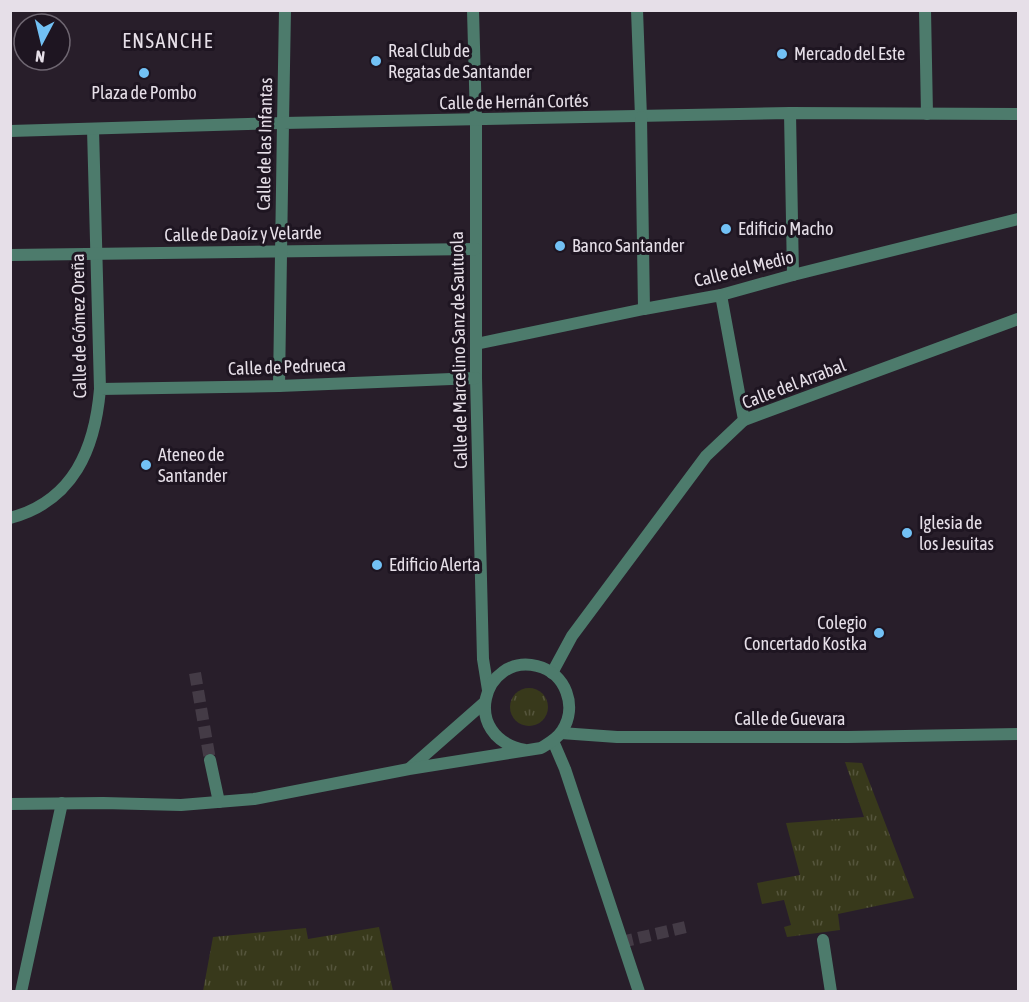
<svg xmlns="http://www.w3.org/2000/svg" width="1029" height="1002" font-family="'Asap Condensed',sans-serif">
<defs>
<pattern id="grass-tufts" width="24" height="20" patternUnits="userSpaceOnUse" patternTransform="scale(1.5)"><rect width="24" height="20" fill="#38391b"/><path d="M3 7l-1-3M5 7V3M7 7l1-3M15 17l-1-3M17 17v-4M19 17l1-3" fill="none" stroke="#55553c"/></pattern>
</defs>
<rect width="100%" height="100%" fill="#281e2a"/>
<g fill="url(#grass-tufts)">
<circle cx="529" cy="707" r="19"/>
<path d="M845,762L862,763L914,898L838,914L840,930L787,937L784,927L791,925L784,900L762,904L757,883L800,875L786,823L864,817Z"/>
<path d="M379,927L393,991H203L213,937L306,928L308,939Z"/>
</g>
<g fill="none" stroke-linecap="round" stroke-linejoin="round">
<g stroke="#443b46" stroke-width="12" stroke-dasharray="12 6" stroke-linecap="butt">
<path d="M195,673L210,760"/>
<path d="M621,942L690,926"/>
</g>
<g stroke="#4d7b6c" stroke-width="12">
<path d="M637,10L641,117"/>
<path d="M925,10L927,114"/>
<path d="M790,113L793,275"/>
<path d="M93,129L100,389"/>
<path d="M10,131L283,123L285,10"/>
<path d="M721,295L793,275L1018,219"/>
<path d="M476,344L644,309"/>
<path d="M744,420L1018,319"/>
<path d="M210,760L219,802"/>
<path d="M823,940L831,992"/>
<path d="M21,992L62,803"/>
</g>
<g stroke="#4d7b6c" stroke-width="12">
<path d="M473,10L476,121V378L483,659L488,690"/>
<path d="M10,255L476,249"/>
<path d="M279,386L283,123L790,113L1018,114"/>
<path d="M10,518C74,501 95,448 100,389L279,386L476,378"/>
<path d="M552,673L572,636L706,456L744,420L721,295L644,309L641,117"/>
<path d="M561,733L617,737H848L1018,734"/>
<path d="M553,741L565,769L639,992"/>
<path d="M410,768L485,702"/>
<path d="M10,804L103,803L181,805L254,799L409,769L541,748C549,743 557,739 562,731C578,707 566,673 537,666C483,653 459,737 525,750"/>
</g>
</g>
<g fill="#72c1f5" stroke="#1e1521" stroke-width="2">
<circle cx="782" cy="54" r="6"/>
<circle cx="376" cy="61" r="6"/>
<circle cx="144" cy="73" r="6"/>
<circle cx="726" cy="229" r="6"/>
<circle cx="560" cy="246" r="6"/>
<circle cx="146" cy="465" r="6"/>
<circle cx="907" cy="533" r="6"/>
<circle cx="377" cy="565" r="6"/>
<circle cx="879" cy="633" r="6"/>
</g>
<g text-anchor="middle" stroke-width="6" stroke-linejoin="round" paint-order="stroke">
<g font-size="18" fill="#e6dfe8" stroke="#1e1521" text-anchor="start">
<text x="388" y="57">Real Club de<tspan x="388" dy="21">Regatas de Santander</tspan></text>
<text x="794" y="60">Mercado del Este</text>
<text x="144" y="99" text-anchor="middle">Plaza de Pombo</text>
<text x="738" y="235">Edificio Macho</text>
<text x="572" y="252">Banco Santander</text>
<text x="158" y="461">Ateneo de<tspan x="158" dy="21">Santander</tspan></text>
<text x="919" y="529">Iglesia de<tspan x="919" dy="21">los Jesuitas</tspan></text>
<text x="389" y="571">Edificio Alerta</text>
<text x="867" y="629" text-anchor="end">Colegio<tspan x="867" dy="21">Concertado Kostka</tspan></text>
</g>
<g font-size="18" fill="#e6dfe8" stroke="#1e1521">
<text transform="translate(514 102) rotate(-1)" y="6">Calle de Hernán Cortés</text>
<text transform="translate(265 144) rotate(-89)" y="6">Calle de las Infantas</text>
<text transform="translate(243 234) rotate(-1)" y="6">Calle de Daoíz y Velarde</text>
<text transform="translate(744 269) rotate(-14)" y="6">Calle del Medio</text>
<text transform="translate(79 326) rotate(-91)" y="6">Calle de Gómez Oreña</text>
<text transform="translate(459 350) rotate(-91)" y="6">Calle de Marcelino Sanz de Sautuola</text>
<text transform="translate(287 367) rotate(-2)" y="6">Calle de Pedrueca</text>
<text transform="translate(794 384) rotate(-21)" y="6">Calle del Arrabal</text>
<text x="790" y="725">Calle de Guevara</text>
</g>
<g font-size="20" letter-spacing="1.5" fill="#e6dfe8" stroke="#1e1521">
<text x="168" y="48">ENSANCHE</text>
</g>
</g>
<rect width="1029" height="1002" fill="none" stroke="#e6dfe8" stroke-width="24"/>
<g transform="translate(42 42) rotate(187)"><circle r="28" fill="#1e1521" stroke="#6e6671" stroke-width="1.5"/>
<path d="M0-4.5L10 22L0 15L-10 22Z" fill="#72c1f5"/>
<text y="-9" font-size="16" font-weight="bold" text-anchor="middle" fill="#e6dfe8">N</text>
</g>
</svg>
